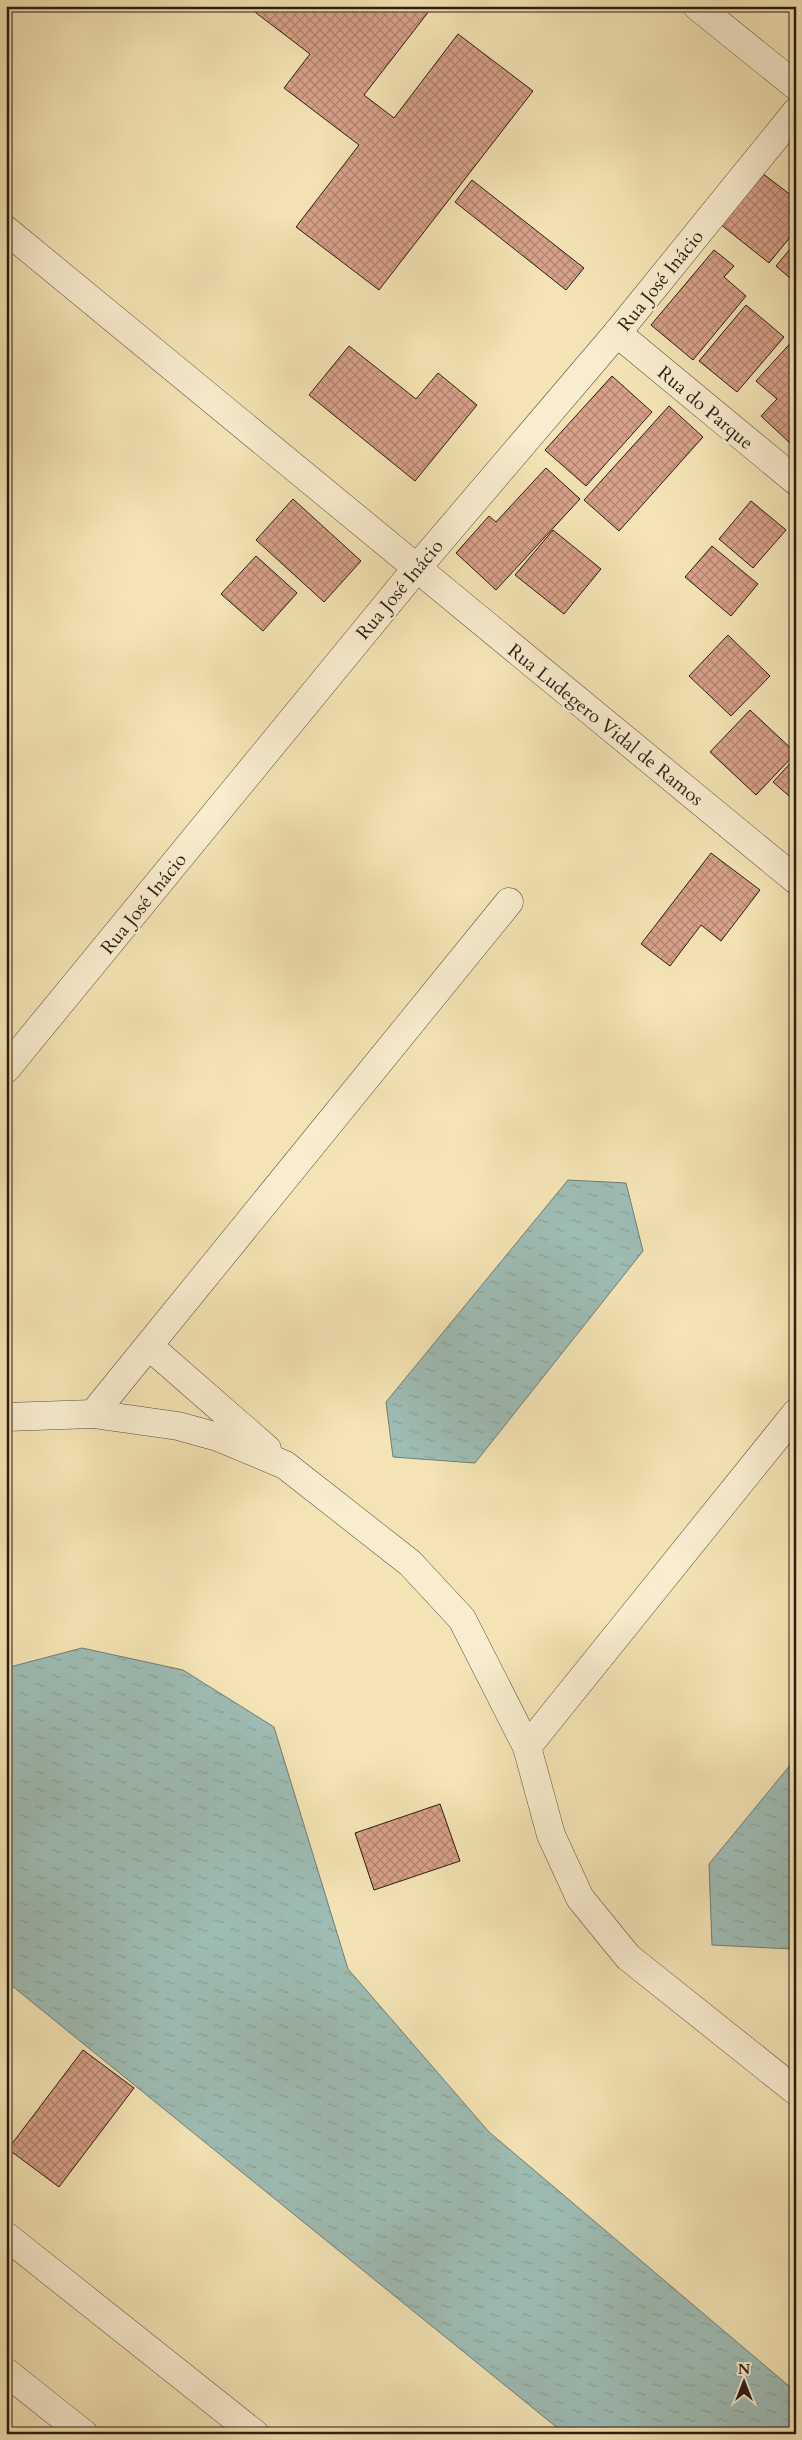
<svg xmlns="http://www.w3.org/2000/svg" width="802" height="2440" font-family="Cardo,serif">
<defs>
<pattern id="water-ripples" width="26" height="14" patternUnits="userSpaceOnUse" patternTransform="scale(1.25)"><rect width="26" height="14" fill="#9ebdb5"/><path d="M2 4q2-2 4 0t4 0M15 11q2-2 4 0t4 0" fill="none" stroke="#88a29b"/></pattern>
<pattern id="building-cross-hatch" width="8" height="8" patternUnits="userSpaceOnUse" patternTransform="scale(1.25)"><rect width="8" height="8" fill="#d8a189"/><path d="M0 0l8 8M0 8l8-8" fill="none" stroke="#af836f"/></pattern>
</defs>
<rect width="100%" height="100%" fill="#f4e4b5"/>
<filter id="stains"><feTurbulence type="fractalNoise" baseFrequency=".004" numOctaves="4"/><feColorMatrix values="0 0 0 0 .2 0 0 0 0 .09 0 0 0 0 .02 0 0 0 .5 -.17"/></filter>
<radialGradient id="worn" r=".72"><stop offset=".6" stop-color="#630" stop-opacity="0"/><stop offset="1" stop-color="#630" stop-opacity=".3"/></radialGradient>
<g fill="url(#water-ripples)" stroke="#707d74">
<path d="M568,1180L626,1183L643,1251L475,1463L393,1457L386,1402Z"/>
<path d="M82,1648L183,1670L274,1727L348,1969L489,2132L796,2392V2434H565L6,1981V1668Z"/>
<path d="M796,1758V1944L792,1949L712,1945L709,1864Z"/>
</g>
<g fill="url(#building-cross-hatch)" stroke="#2a1d13">
<path d="M247,6H433L364,95L394,118L458,34L533,91L379,290L296,227L359,145L284,88L310,54Z"/>
<path d="M762,173L796,199V230L769,263L720,224Z"/>
<path d="M472,180L584,268L566,290L455,202Z"/>
<path d="M796,242V283L776,266Z"/>
<path d="M714,250L734,266L724,277L746,296L693,360L651,325Z"/>
<path d="M746,305L784,337L737,392L699,361Z"/>
<path d="M796,337V439L791,444L761,416L777,399L756,381Z"/>
<path d="M349,346L416,399L438,373L477,405L415,481L309,395Z"/>
<path d="M612,376L652,412L586,486L545,450Z"/>
<path d="M669,406L703,437L619,531L584,500Z"/>
<path d="M546,468L580,499L496,590L456,553L489,516L496,522Z"/>
<path d="M293,499L361,561L324,602L256,540Z"/>
<path d="M751,501L786,530L753,568L719,539Z"/>
<path d="M553,530L601,569L564,614L515,575Z"/>
<path d="M712,546L758,584L731,616L685,577Z"/>
<path d="M256,556L297,593L263,631L221,594Z"/>
<path d="M728,635L770,676L731,716L689,676Z"/>
<path d="M750,710L796,753L756,795L710,752Z"/>
<path d="M796,757V802L773,782Z"/>
<path d="M711,853L760,890L721,941L701,925L670,966L641,944Z"/>
<path d="M440,1804L460,1861L374,1890L355,1833Z"/>
<path d="M83,2050L134,2088L59,2187L8,2149Z"/>
</g>
<g fill="none" stroke-linecap="round" stroke-linejoin="round">
<defs>
<g id="minor">
<path d="M697,6L796,86"/>
<path d="M6,230L796,880"/>
<path d="M617,333L796,481"/>
<path d="M6,1069L416,569L617,333L796,112"/>
<path d="M149,1346L267,1449"/>
<path d="M93,1414L509,902"/>
<path d="M6,1417L93,1414L178,1426L218,1437L285,1465L410,1563L462,1619L527,1747L551,1835L580,1898L628,1957L796,2091"/>
<path d="M527,1747L796,1413"/>
<path d="M6,2236L255,2434"/>
<path d="M6,2372L84,2434"/>
</g>
</defs>
<use href="#minor" stroke="#5c4f3c" stroke-width="29"/>
<use href="#minor" stroke="#f8edcf" stroke-width="28"/>
</g>
<g text-anchor="middle" stroke-width="4.5" stroke-linejoin="round" paint-order="stroke">
<g font-size="19" fill="#2a1d13" stroke="#f8edcf">
<text transform="translate(660 280) rotate(-51)" y="7">Rua José Inácio</text>
<text transform="translate(706 407) rotate(40)" y="7">Rua do Parque</text>
<text transform="translate(399 589) rotate(-50)" y="7">Rua José Inácio</text>
<text transform="translate(606 724) rotate(39)" y="7">Rua Ludegero Vidal de Ramos</text>
<text transform="translate(143 903) rotate(-51)" y="7">Rua José Inácio</text>
</g>
</g>
<rect width="802" height="2440" fill="none" stroke="#f4e4b5" stroke-width="25"/>
<rect x="8" y="8" width="787" height="2425" fill="none" stroke="#2a1d13" stroke-width="2.5"/>
<rect x="12" y="12" width="777" height="2415" fill="none" stroke="#2a1d13"/>
<g transform="translate(744 2382)" stroke="#f8edcf" stroke-width="4" paint-order="stroke">
<path d="M0-4L9 19L0 12L-9 19Z" fill="#2a1d13"/>
<text y="-8" font-size="14" font-weight="bold" text-anchor="middle" fill="#2a1d13">N</text>
</g>
<rect width="100%" height="100%" filter="url(#stains)"/>
<rect width="100%" height="100%" fill="url(#worn)"/>
</svg>
